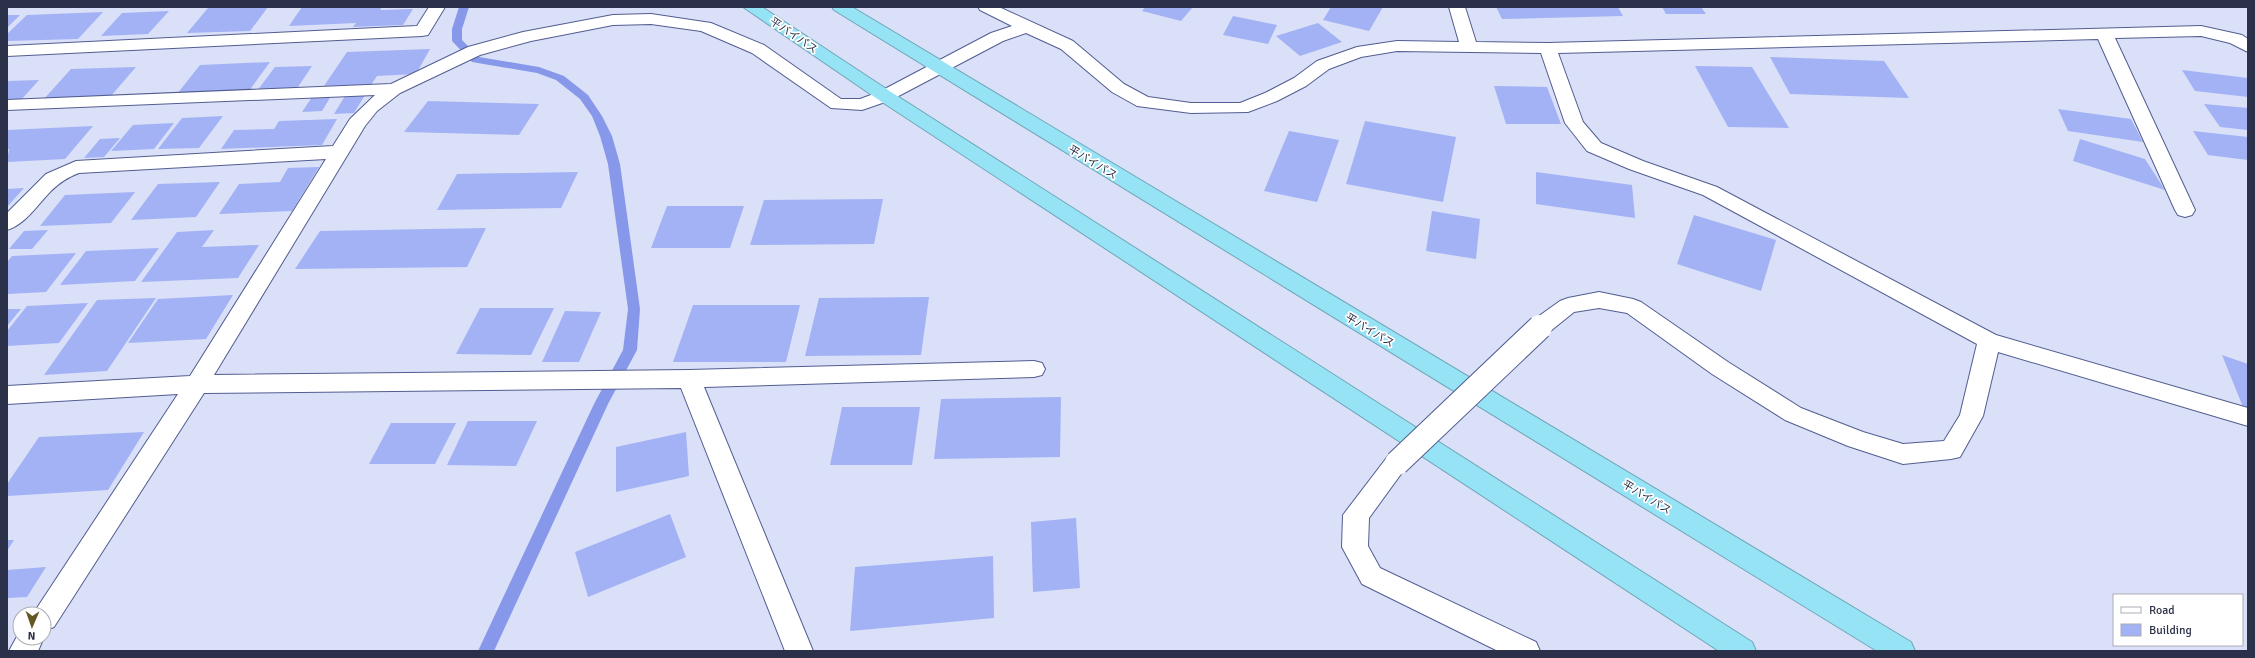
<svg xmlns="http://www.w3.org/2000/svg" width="2255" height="658" font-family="Signika,'Noto Sans JP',sans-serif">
<rect width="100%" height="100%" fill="#dae0f8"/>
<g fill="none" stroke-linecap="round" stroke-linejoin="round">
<path fill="#8798eb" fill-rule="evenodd" d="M459,7H469L462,29V40L479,57L539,67L564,76L588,95L602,116L612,136L620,164L640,309L637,350L608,404L494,651H478L594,404L623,350L628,309L608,164L600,136L592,116L580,99L556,80L537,73L472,62L452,41V29Z"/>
</g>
<g fill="#a2b2f5">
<path d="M240,7H268L250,31L187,33L208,8Z"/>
<path d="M302,7H382L380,10L413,9L403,25L353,27L356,23L289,26Z"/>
<path d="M1145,7H1193L1181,21L1142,11Z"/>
<path d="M1331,7H1383L1369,31L1323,20Z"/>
<path d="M1496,7H1618L1623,16L1502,19Z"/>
<path d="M1662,7H1701L1706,14H1666Z"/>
<path d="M169,11L148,34L101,36L122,13Z"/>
<path d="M103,12L78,39L7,41V34L27,15Z"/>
<path d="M7,15H20L7,28Z"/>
<path d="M1233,16L1277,25L1268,44L1223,35Z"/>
<path d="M1318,23L1342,42L1300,56L1276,36Z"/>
<path d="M430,49L416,74L377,76L371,85L324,86L347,52Z"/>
<path d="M1770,57L1884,61L1909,98L1790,94Z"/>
<path d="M270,62L249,91L177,94L200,65Z"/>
<path d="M312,66L296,90L257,91L275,67Z"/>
<path d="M1695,66L1752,67L1789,128L1728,127Z"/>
<path d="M136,67L110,97L43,100L71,69Z"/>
<path d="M2182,70L2248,78V97L2195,91Z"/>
<path d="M39,80L21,100H7V81Z"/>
<path d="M1494,86L1547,87L1561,124H1506Z"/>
<path d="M365,95L354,113L334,114L345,96Z"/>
<path d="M331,96L322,111L302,112L312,97Z"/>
<path d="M428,101L539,104L519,135L404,132Z"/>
<path d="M2204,104L2248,108V130L2220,127Z"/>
<path d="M2058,109L2131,119L2143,142L2068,131Z"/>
<path d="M223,116L199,148L158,149L182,118Z"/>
<path d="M337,119L322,145L221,149L234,130L274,129L279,121Z"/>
<path d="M1365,121L1456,137L1443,202L1346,184Z"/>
<path d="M174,123L154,149L111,151L133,125Z"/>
<path d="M93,126L65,159L7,162L9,149H7V130Z"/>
<path d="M1289,131L1339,140L1317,202L1264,191Z"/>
<path d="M2193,131L2248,137V160L2208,155Z"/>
<path d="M120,138L104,157L84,158L100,139Z"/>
<path d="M2080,139L2145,159L2165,190L2073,161Z"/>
<path d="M319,167L292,211L219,214L239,184L280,182L288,168Z"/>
<path d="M578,172L561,208L437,210L457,174Z"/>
<path d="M1536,172L1632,185L1635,218L1536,204Z"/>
<path d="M220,182L196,217L131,220L158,184Z"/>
<path d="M24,188L7,207V189Z"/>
<path d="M135,192L111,223L40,226L65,195Z"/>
<path d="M883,199L874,244L750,245L764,200Z"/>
<path d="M667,206H744L730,248H651Z"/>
<path d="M1432,211L1480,219L1476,259L1426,251Z"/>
<path d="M1694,215L1776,240L1761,291L1677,264Z"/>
<path d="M486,228L467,267L295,269L320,231Z"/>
<path d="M48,230L32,249H9L24,231Z"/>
<path d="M214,230L202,247L259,245L238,278L141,282L177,232Z"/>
<path d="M159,248L135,281L60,285L86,251Z"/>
<path d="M76,253L46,292L7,294V262L12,256Z"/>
<path d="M233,295L206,339L128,343L158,299Z"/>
<path d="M929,297L921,355L805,356L819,298Z"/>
<path d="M156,298L107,371L44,375L97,300Z"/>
<path d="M88,303L59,343L7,346V331L27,306Z"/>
<path d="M693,305H800L786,362H673Z"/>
<path d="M480,308H554L531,355L456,354Z"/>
<path d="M7,309H21L7,326Z"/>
<path d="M565,311L601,312L579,362H542Z"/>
<path d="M2222,355L2248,364V408L2243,407Z"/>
<path d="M1061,397L1060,457L934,459L941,399Z"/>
<path d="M842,407H920L912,465H830Z"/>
<path d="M468,421H537L516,466L447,465Z"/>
<path d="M391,423H456L435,464H369Z"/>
<path d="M144,432L108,490L7,496V484L39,437Z"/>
<path d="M686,432L689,476L616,492V447Z"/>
<path d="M670,514L686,557L588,597L575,552Z"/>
<path d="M1076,518L1080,588L1033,592L1031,522Z"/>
<path d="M7,540H14L7,551Z"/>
<path d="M993,556L994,618L850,631L855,567Z"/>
<path d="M46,567L27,597L7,598V570Z"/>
</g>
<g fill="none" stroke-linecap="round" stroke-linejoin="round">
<defs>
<g id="street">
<path d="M429,7H445L428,35L422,36L7,56V46L417,26Z"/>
<path d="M978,7H999L1073,41L1124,84L1148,97L1191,103H1240L1265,93L1294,78L1317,61L1357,47L1397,41L1459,42L1449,7H1465L1476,42L1548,43L2201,26L2242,35L2248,39V52L2230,43L2201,36L2115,38L2195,210L2192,215L2185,217L2178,215L2175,210L2098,39L1558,53L1583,122L1601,143L1643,161L1717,187L1996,335L2248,408V426L1998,352L1983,416L1960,457L1951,459L1903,464L1848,446L1785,420L1712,374L1627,313L1599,308L1574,312L1548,333L1540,335L1532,333L1529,327L1532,321L1560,301L1568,298L1599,292L1633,299L1641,302L1728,362L1801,408L1863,432L1903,444L1944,441L1960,415L1977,344L1703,195L1629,169L1587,151L1565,123L1541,53L1397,51L1361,57L1329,69L1306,86L1277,101L1248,112L1191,113L1137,106L1112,92L1061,49L1026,33L1003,41L891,100L862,110L831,108L752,53L701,31L651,24L613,25L531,41L480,55L400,93L377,111L365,126L214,375L689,370L1034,361L1042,363L1045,369L1042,375L1034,377L704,387L813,651H785L681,388L204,393L54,627L44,631V614H33L178,394L7,404V386L190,376L326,159L79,173C68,177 59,183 51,191C37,205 26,224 7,230V213L46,174L76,161L333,146L350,119L375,95L7,110V100L391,84L468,47L523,32L613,15L651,14L711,23L764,45L841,99H860L879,92L991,33L1012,26L980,10Z"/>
<path d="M1397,453L1406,456L1409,463L1369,518L1368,546L1380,568L1536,642L1540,651H1498L1362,584L1342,547L1343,515L1388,456Z"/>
<path d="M20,631V638L44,637L38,651H9Z"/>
</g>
<g id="highway">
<path d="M743,7H762L891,92L1752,642L1756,651H1719L879,100Z"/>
<path d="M832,7H852L1911,642L1915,651H1877L834,10Z"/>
</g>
</defs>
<use href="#street" stroke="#525d90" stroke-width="2"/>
<use href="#highway" stroke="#70a5b8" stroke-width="2"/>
<use href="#street" fill="#fff" fill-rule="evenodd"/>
<use href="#highway" fill="#95e3f5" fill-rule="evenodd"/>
<defs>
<path id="street-bridge" d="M1397,463L1540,327"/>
</defs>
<use href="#street-bridge" stroke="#525d90" stroke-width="26" stroke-linecap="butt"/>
<use href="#street-bridge" stroke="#fff" stroke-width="24"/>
</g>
<g text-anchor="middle" stroke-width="3.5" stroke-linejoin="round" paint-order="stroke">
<g font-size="11" fill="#2b3148" stroke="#fff">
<text transform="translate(794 35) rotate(34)" y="4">平バイパス</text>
<text transform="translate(1093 162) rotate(31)" y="4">平バイパス</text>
<text transform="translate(1370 330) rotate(31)" y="4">平バイパス</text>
<text transform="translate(1647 497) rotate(31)" y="4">平バイパス</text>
</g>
</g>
<rect width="2255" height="658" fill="none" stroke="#2b3148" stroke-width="16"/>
<rect x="2113" y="594" width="130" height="52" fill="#ffffff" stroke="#aaadb6"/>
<rect x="2121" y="607" width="20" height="6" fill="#ffffff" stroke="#aaadb6"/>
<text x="2149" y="614" font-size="12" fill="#2b3148">Road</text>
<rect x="2121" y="624" width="20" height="12" fill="#a2b2f5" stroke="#aaadb6"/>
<text x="2149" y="634" font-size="12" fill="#2b3148">Building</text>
<g transform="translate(32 626) rotate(182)"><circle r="19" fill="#ffffff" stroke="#aaadb6"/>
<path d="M0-3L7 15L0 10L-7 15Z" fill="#655724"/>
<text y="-6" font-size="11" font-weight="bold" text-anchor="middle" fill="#2b3148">N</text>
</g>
</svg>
